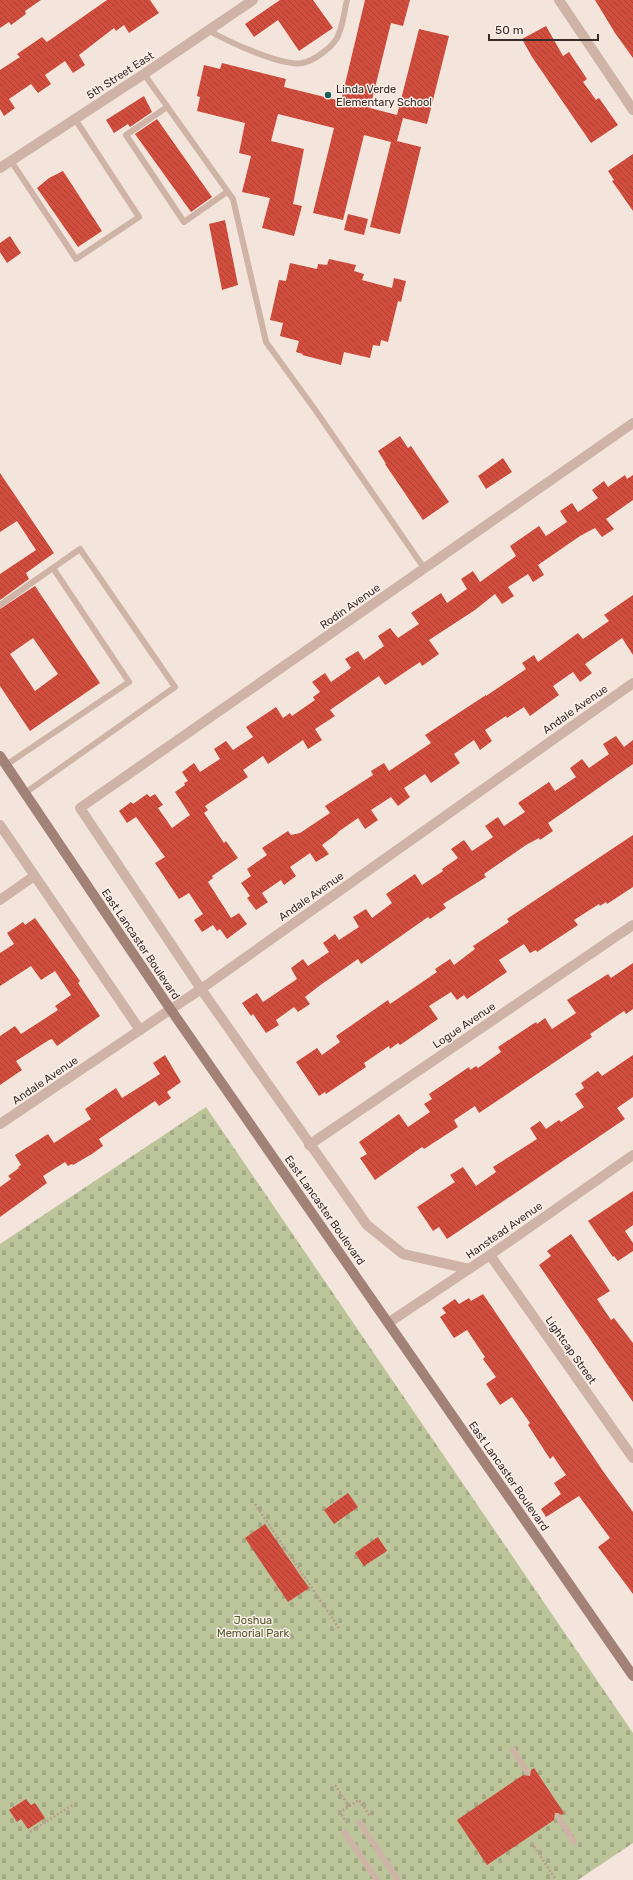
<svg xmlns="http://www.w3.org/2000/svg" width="633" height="1880" font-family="Rubik,sans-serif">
<defs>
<pattern id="cemetery-stones" width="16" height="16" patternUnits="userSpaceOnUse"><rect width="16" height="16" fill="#bcc59a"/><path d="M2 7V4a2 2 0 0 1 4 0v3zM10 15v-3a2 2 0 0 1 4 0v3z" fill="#a2a985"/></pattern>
<pattern id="building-back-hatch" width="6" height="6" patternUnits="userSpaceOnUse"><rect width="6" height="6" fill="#d14d3d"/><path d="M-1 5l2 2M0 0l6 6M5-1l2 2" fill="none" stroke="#ab4033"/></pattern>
</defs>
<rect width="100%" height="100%" fill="#f4e5dc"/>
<path fill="url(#cemetery-stones)" d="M206,1107L633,1733V1843L578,1880H0V1244Z"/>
<g fill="url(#building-back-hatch)" fill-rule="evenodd">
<path d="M0,0H41L25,11L26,14L11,25L9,22L0,28Z"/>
<path d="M107,0H150L159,13L129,33L124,25L116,31L114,28L79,55L85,65L73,73L65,61L45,75L51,84L38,93L31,84L9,99L15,108L4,116L0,109V70L20,57L17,54L42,37L47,42Z"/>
<path d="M280,0H313L333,28L299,51L278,20L254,37L245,24Z"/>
<path d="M365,0H410L403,26L391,23L370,108L397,115L419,29L449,36L427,124L403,118L397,141L421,147L400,234L370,227L391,142L364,135L343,220L313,213L334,128L278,114L271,141L304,149L293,204L302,206L294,236L262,228L270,198L242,192L251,156L239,153L245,123L197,111L200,97L197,96L204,65L220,69L222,63L286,79L284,87L341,101Z"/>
<path d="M595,0H633V58L615,33Z"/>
<path d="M546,26L563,56L569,52L587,79L583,82L596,100L599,98L618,125L591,143L532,57L522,39Z"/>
<path d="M144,96L152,112L130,127L128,124L114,133L106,120Z"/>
<path d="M157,119L212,197L191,212L135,134Z"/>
<path d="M633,154V211L612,181L614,180L608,171Z"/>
<path d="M63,171L102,231L78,247L37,188L49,178Z"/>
<path d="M348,214L368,219L364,235L344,230Z"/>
<path d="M225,220L238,285L222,290L209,224Z"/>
<path d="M10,236L21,253L7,263L0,252V243Z"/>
<path d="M329,259L356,265L354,271L364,274L362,280L392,288L394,278L406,281L401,302L398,301L388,342L381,340L380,346L373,345L370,358L344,352L341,365L302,355L303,354L296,352L299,341L280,336L283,323L270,320L279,280L286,281L290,263L317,269L318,264L327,265Z"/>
<path d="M400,436L408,448L411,446L449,502L423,520L385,464H386L378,451Z"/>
<path d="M503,458L512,472L486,489L478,476Z"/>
<path d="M0,473L54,553L26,573L29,579L0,600V574L36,550L17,521L0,532Z"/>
<path d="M625,475L627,479L633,475V500L606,519L614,529L602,537L595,528L580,536L538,565L544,575L533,582L528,574L508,587L514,596L502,604L495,594L475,610L429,640L439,654L422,666L420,662L387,684L385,685L379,676L330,710L335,716L315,729L322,740L308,749L303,740L268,764L263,756L243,770L248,777L205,806L208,810L204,813L224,843L226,841L238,858L212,876L213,878L208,882L231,918L239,913L247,924L227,939L220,929L217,931L213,925L202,932L194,920L203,914L189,893L179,899L155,863L165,857L136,817L127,823L119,811L131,802L133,804L147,794L150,797L155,794L163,805L158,808L172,828L190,815L175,792L185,785L184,783L188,781L182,772L194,763L200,772L220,759L214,749L226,741L233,750L253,737L246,727L276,707L283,718L290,713L292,716L315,700L313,697L320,692L312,682L325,673L331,682L351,668L345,659L358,651L364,660L384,646L378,636L390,628L398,638L419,624L411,613L441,593L447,603L467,589L461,579L473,571L480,582L516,556L510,546L539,526L546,536L567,522L560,511L572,503L578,512L598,498L592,490L604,481L608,487Z"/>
<path d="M35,586L100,683L30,731L0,686V609ZM33,638L58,674L35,691L10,654Z"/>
<path d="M633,595V655L622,638L585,664L592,673L580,682L573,672L553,686L559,695L530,716L524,707L507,718L506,716L485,730L492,741L480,750L474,740L454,754L460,763L431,783L425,774L404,788L410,797L398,806L391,797L371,810L378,820L365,829L358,818L338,832V833L322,845L329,854L316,862L310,853L290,867L296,876L284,885L281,880L262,893L268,902L256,910L247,898L250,896L241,883L251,876L247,869L267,855L262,848L288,831L291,835L300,833L330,813L325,806L373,775L371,771L384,763L389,771L431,743L425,735L486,695V696L526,669L522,663L534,655L538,662L578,633L583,639L609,621L604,615Z"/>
<path d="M616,736L624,747L633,740V764L548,823L553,831L540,840L539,838L526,845L484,874L486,877L443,904L446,908L430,919L428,917L361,964L358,959L319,986L305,997L310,1004L298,1012L294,1007L276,1020L279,1025L266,1033L253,1014L251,1016L242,1003L257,993L263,1002L297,979L291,968L303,959L308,966L329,952L323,943L335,934L339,940L359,927L353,917L366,909L372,918L392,903L386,894L415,874L422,885L443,871L442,869L458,858L451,849L464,840L472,851L493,837L485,826L498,817L504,826L525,812L518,803L549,782L555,791L576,777L570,768L582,759L589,768L609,754L603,744Z"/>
<path d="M633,835V887L607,904L606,902L600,906L599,904L574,920L578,925L537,952L536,950L530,953L524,944L499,960L507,972L467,999L464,995L457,1000L451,992L429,1006L438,1019L400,1045L398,1043L390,1049L389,1046L364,1063L366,1067L326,1094L325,1092L319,1096L296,1062L317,1048L322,1055L340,1042L336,1036L388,1000L390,1004L437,972L435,969L450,959L454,965L475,949L473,946L509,922L507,919Z"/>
<path d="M35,918L80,981L78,983L100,1016L57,1046L52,1039L49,1040L16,1061L22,1070L0,1085V1036L15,1026L21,1034L58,1010L55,1006L71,995L55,971L41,980L31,966L0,986V953L14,944L7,933L23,922L25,925Z"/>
<path d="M633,963V1009L626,1014L624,1011L590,1034L592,1037L479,1113L475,1106L454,1120L458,1127L424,1149L422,1147L375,1180L360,1158L367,1154L359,1142L399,1114L408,1127L430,1112L424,1104L432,1099L429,1094L469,1067L470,1070L476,1066L478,1068L501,1052L498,1047L536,1022L537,1024L545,1018L552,1029L576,1013L567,1000L608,974L611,978Z"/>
<path d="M165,1055L181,1082L167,1092L171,1098L159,1106L155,1101L99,1139L103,1146L92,1154L73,1165L72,1164L68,1166L65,1162L43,1176L47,1183L0,1217V1187L11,1179L8,1176L19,1168L18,1167L21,1165L15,1155L48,1134L54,1143L80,1126L91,1119L85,1109L116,1088L122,1098L138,1088L160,1074L153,1063Z"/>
<path d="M633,1055V1097L617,1108L625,1119L447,1239L439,1227L433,1231L417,1207L455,1182L450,1175L463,1167L476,1186L496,1172L493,1167L537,1139L530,1128L540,1121L546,1129L559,1120L561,1122L584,1107L575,1094L584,1088L581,1083L598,1071L602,1076Z"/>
<path d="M633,1191V1225L625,1231L633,1243V1251L618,1261L614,1256L613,1257L588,1221Z"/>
<path d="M571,1234L610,1291L597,1299L611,1320L614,1318L633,1343V1402L539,1265L551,1256L547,1251Z"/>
<path d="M483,1294L605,1474L633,1512V1594L598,1547L610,1538L579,1496L546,1517L541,1509L561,1494L554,1483L566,1475L553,1456L550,1459L528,1425L530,1423L512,1397L500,1405L486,1384L496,1377L483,1359L485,1357L467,1330L454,1338L440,1317L446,1313L442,1308L455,1299L459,1304L469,1298L471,1301Z"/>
<path d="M348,1493L358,1507L334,1524L324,1510Z"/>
<path d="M265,1524L309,1588L288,1602L245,1538Z"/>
<path d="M378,1537L387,1551L364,1566L355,1553Z"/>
<path d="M534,1768L564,1813L562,1815L558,1813H555L554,1820L487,1865L457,1820L523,1775L530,1776L531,1770Z"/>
<path d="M26,1799L31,1805L35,1803L45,1818L28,1829L21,1819L17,1822L9,1810Z"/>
</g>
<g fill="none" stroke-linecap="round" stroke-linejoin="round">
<g stroke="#ba9d90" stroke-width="2.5" stroke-dasharray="2 2" stroke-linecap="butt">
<path d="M255,1504L339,1628"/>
<path d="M335,1785L349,1806"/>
<path d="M347,1823L340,1812L359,1800L370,1816"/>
<path d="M30,1832L74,1804"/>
<path d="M532,1843L556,1880"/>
</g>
<g stroke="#ceb3a6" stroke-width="6">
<path d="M208,30C227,41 282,67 302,63C314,61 331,48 337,38C343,27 344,12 347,0"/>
<path d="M144,74L233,199L266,342L316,411L424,568"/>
<path d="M167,107L126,135L184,222L227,192"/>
<path d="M11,161L76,259L139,217L75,119"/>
<path d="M0,605L80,549L175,687L25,793"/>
<path d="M6,765L129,682L53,568"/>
<path d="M513,1750L527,1772"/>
<path d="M558,1817L574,1842"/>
<path d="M360,1823L398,1880"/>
<path d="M345,1833L377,1880"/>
</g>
<g stroke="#ceb3a6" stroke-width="10">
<path d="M559,0L633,110"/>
<path d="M0,825L140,1030"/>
<path d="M0,900L34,876"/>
<path d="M0,1124L201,989L633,683"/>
<path d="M309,1145L633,925"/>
<path d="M490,1255L633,1458"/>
<path d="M469,1269L403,1254L367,1225L201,989L80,808L633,423"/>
<path d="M388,1323L490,1255L633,1155"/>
</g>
<path stroke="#ceb3a6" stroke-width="10" d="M0,168L144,74L253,0"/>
<path stroke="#a28177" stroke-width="10" d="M0,756L171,1010L633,1676"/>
</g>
<circle fill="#195f5b" stroke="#fbf0e9" stroke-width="1.5" cx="328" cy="95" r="4"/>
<g text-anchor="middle" stroke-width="3" stroke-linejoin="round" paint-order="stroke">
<g font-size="11" fill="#392b28" stroke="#fbf0e9">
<text transform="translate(120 75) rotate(-33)" y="4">5th Street East</text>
<text transform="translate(350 606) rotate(-35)" y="4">Rodin Avenue</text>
<text transform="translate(575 709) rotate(-35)" y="4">Andale Avenue</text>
<text transform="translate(311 896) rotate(-35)" y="4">Andale Avenue</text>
<text transform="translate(141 944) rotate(56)" y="4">East Lancaster Boulevard</text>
<text transform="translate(464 1025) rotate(-34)" y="4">Logue Avenue</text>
<text transform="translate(45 1080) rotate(-34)" y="4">Andale Avenue</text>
<text transform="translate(325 1210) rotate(55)" y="4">East Lancaster Boulevard</text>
<text transform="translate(504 1230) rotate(-35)" y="4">Hanstead Avenue</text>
<text transform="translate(571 1350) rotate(55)" y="4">Lightcap Street</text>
<text transform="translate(509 1476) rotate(55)" y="4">East Lancaster Boulevard</text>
</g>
<g font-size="11" fill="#392b28" stroke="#fbf0e9" text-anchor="start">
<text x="336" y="93">Linda Verde<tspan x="336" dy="13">Elementary School</tspan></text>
</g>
<g font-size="11" fill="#4f5a29" stroke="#fbf0e9">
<text x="253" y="1624">Joshua<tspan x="253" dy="13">Memorial Park</tspan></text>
</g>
</g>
<path d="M489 34v6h109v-6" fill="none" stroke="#392b28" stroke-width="2"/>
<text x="495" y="34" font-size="12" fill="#392b28" stroke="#fbf0e9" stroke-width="3" paint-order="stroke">50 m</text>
</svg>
